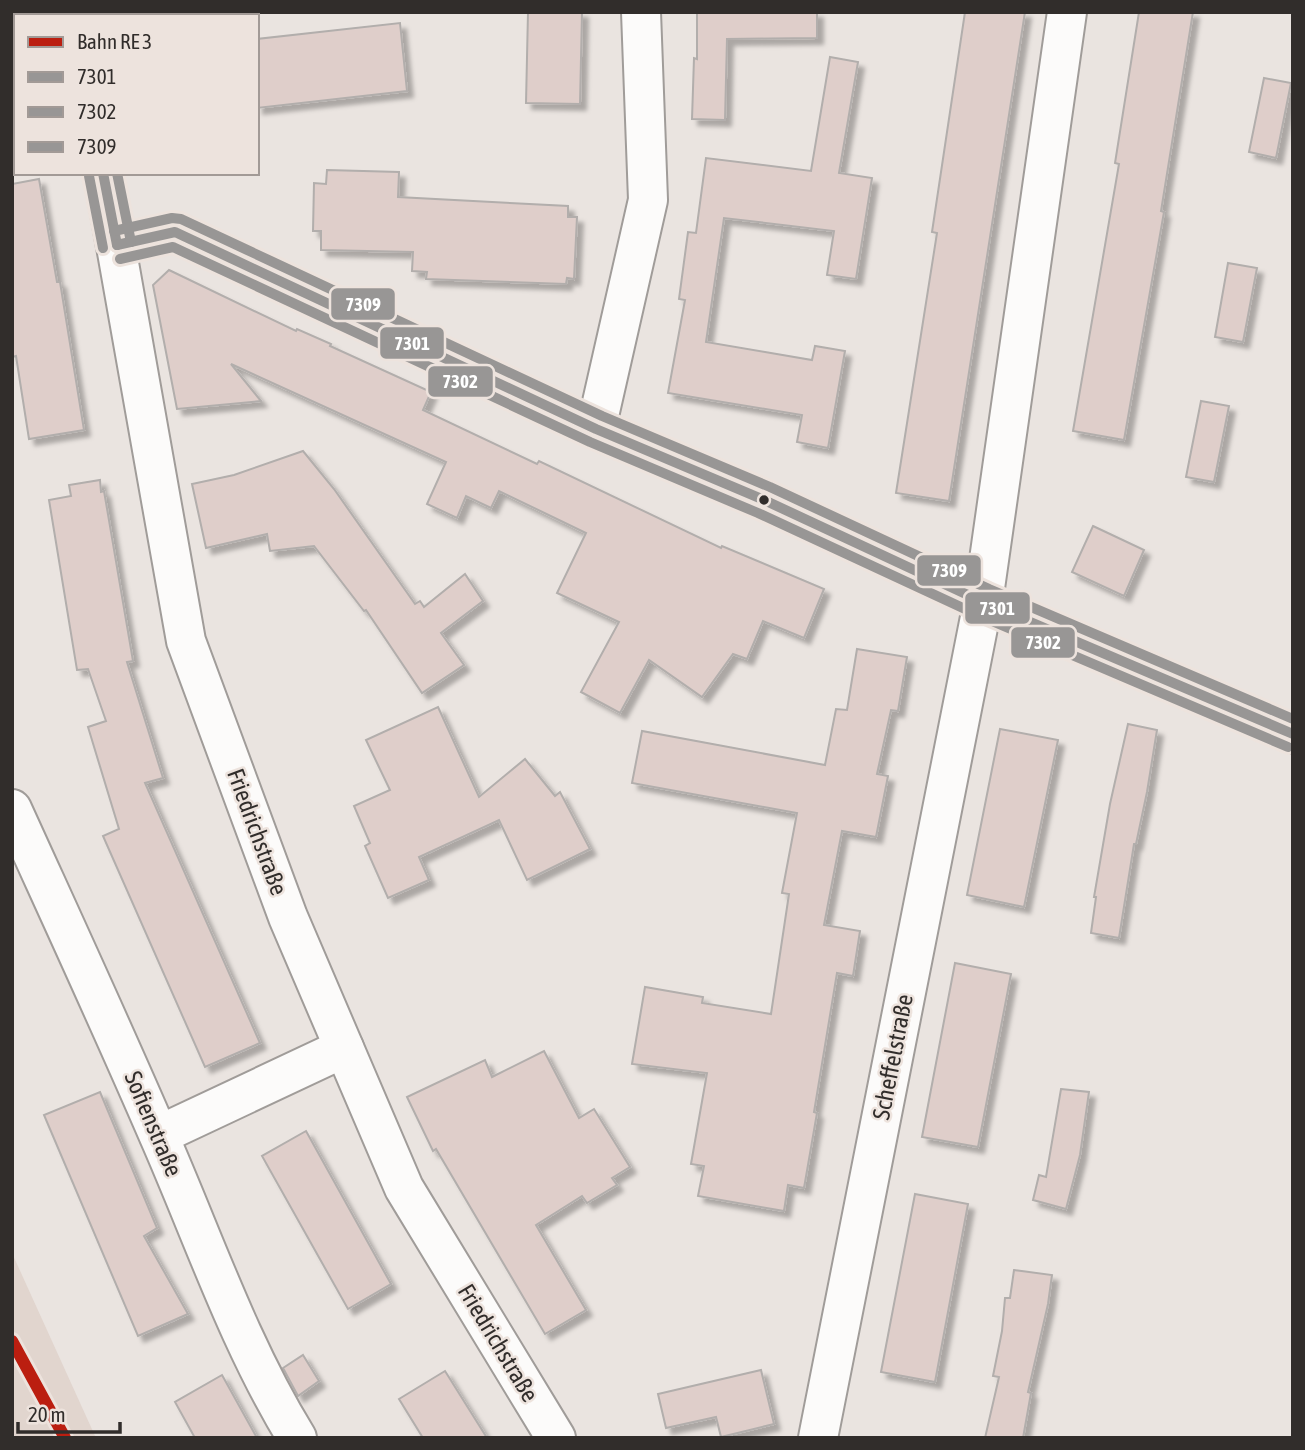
<svg xmlns="http://www.w3.org/2000/svg" width="1305" height="1450" font-family="'Asap Condensed',sans-serif">
<defs>
<filter id="shadow"><feDropShadow dx="6" dy="6" stdDeviation="2" flood-color="#0004"/></filter>
</defs>
<rect width="100%" height="100%" fill="#eae4e0"/>
<path fill="#e1d5ce" d="M12,1253L96,1438H12Z"/>
<g fill="#dfceca" stroke="#b2aeac" stroke-width="2" filter="url(#shadow)">
<path d="M528,12H582L580,104L526,103Z"/>
<path d="M697,12H817V38L727,39L725,120L692,119L694,58L697,59Z"/>
<path d="M965,12H1025L949,501L896,493L937,233L932,232Z"/>
<path d="M1139,12H1193L1161,211L1164,212L1124,440L1073,431L1119,164L1115,163Z"/>
<path d="M400,23L407,91L257,108V39Z"/>
<path d="M830,57L858,62L839,173L872,178L856,279L827,275L834,231L724,218L706,342L812,360L815,346L845,351L828,448L797,442L802,415L668,393L685,300L679,299L688,232L696,233L706,158L811,171Z"/>
<path d="M1264,78L1291,83L1276,158L1249,152Z"/>
<path d="M327,170L399,172L398,197L568,206V217H577L574,279L567,278L566,284L426,279L427,272L412,271L413,252L321,250V231H313L314,183L326,184Z"/>
<path d="M39,179L57,282H60L84,430L29,439L16,356L12,357V184Z"/>
<path d="M1228,263L1257,268L1243,342L1215,337Z"/>
<path d="M169,270L296,331L297,329L331,344L330,346L431,392L423,410L537,464L539,461L721,548L722,546L824,589L804,638L763,621L747,659L733,654L702,697L649,660L620,713L581,692L619,622L557,593L586,533L499,491L491,508L466,496L457,518L427,504L446,462L231,364L261,401L177,409L153,285Z"/>
<path d="M1201,401L1229,406L1214,482L1186,477Z"/>
<path d="M303,451L334,489L415,604L420,601L424,607L465,574L483,601L441,633L464,665L422,693L366,610L364,611L314,546L270,551L267,534L206,548L192,484L234,475Z"/>
<path d="M100,480L101,492L104,491L133,661L127,662L163,778L145,783L260,1043L205,1067L103,836L119,829L88,727L106,721L88,669L77,670L49,500L71,496L69,485Z"/>
<path d="M1093,526L1144,550L1124,596L1072,572Z"/>
<path d="M857,649L907,657L898,711L891,710L877,774L888,776L876,837L842,831L824,925L860,931L853,976L837,973L814,1112L817,1113L804,1188L788,1185L784,1211L698,1196L704,1166L691,1164L707,1073L632,1064L645,987L703,997L702,1003L771,1014L789,894L782,893L797,813L632,783L642,731L825,765L836,709L847,710Z"/>
<path d="M438,707L479,797L525,759L555,796L560,792L590,849L527,880L499,820L419,857L429,880L388,898L365,846L370,843L354,806L390,790L366,740Z"/>
<path d="M1128,724L1157,730L1147,792L1136,844H1134L1119,938L1091,933L1096,897H1094L1110,804Z"/>
<path d="M1000,729L1058,740L1024,907L967,895Z"/>
<path d="M955,963L1011,974L978,1147L922,1137Z"/>
<path d="M544,1051L579,1118L594,1109L630,1167L612,1178L617,1185L587,1203L582,1196L536,1225L586,1310L545,1334L436,1149L433,1151L407,1097L485,1060L492,1077Z"/>
<path d="M1061,1089L1089,1092L1080,1155L1066,1209L1033,1200L1039,1175L1046,1177Z"/>
<path d="M100,1092L157,1228L144,1236L188,1314L138,1336L44,1115Z"/>
<path d="M306,1131L391,1284L348,1309L262,1156Z"/>
<path d="M915,1194L968,1204L935,1382L881,1372Z"/>
<path d="M1014,1270L1052,1275L1048,1304L1028,1392L1031,1393L1023,1438H985L999,1377L993,1376L1002,1331L1005,1298H1010Z"/>
<path d="M303,1355L319,1381L298,1396L283,1368Z"/>
<path d="M761,1370L774,1424L721,1437L716,1417L666,1428L658,1394Z"/>
<path d="M445,1371L487,1438H423L399,1399Z"/>
<path d="M222,1375L257,1438H195L175,1402Z"/>
</g>
<g fill="none" stroke-linecap="round" stroke-linejoin="round">
<defs>
<g id="street">
<path d="M596,429L648,200L641,12"/>
<path d="M12,809C61,917 111,1025 158,1134C203,1236 238,1342 297,1438"/>
<path d="M159,1135L344,1048"/>
<path d="M818,1438L983,602L1067,12"/>
</g>
<path id="secondary" d="M117,245L175,232L596,429L764,500L983,602L1293,734"/>
<g id="primary">
<path d="M70,12L71,16"/>
<path d="M103,173L186,641L288,917L404,1188L556,1438"/>
</g>
</defs>
<use href="#street" stroke="#a09c99" stroke-width="42"/>
<use href="#secondary" stroke="#a09c99" stroke-width="42"/>
<use href="#primary" stroke="#a09c99" stroke-width="42"/>
<use href="#street" stroke="#fcfbfa" stroke-width="38"/>
<use href="#secondary" stroke="#fcfbfa" stroke-width="38"/>
<use href="#primary" stroke="#fcfbfa" stroke-width="38"/>
<defs>
<g id="bus-1">
<path d="M103,173L117,245"/>
<path d="M117,245L175,232L596,429L764,500L983,602L1293,734"/>
</g>
<g id="bus-2">
<path d="M89,176L103,248"/>
<path d="M120,259L173,247L590,442L758,513L978,615L1288,747"/>
</g>
<g id="bus-3">
<path d="M117,173L131,242"/>
<path d="M114,231L172,218L181,219L602,416L770,487L989,589L1293,719"/>
</g>
</defs>
<use href="#bus-1" stroke="#ede3dd" stroke-width="16"/>
<use href="#bus-2" stroke="#ede3dd" stroke-width="16"/>
<use href="#bus-3" stroke="#ede3dd" stroke-width="16"/>
<use href="#bus-1" stroke="#989695" stroke-width="10"/>
<use href="#bus-2" stroke="#989695" stroke-width="10"/>
<use href="#bus-3" stroke="#989695" stroke-width="10"/>
<defs>
<path id="rail-1" d="M12,1341L65,1438"/>
</defs>
<use href="#rail-1" stroke="#ede3dd" stroke-width="18"/>
<use href="#rail-1" stroke="#bb1e10" stroke-width="12"/>
</g>
<circle fill="#312d2b" stroke="#ede3dd" stroke-width="2.5" cx="764" cy="500" r="6"/>
<g text-anchor="middle" stroke-width="5" stroke-linejoin="round" paint-order="stroke">
<g font-size="24" fill="#312d2b" stroke="#ede3dd">
<text transform="translate(257 832) rotate(70)" y="8">Friedrichstraße</text>
<text transform="translate(893 1057) rotate(-79)" y="8">Scheffelstraße</text>
<text transform="translate(153 1124) rotate(67)" y="8">Sofienstraße</text>
<text transform="translate(498 1343) rotate(59)" y="8">Friedrichstraße</text>
</g>
</g>
<g stroke="#ede3dd" stroke-width="2.5">
<rect x="330" y="287" width="66" height="34" rx="7" fill="#989695"/>
<rect x="379" y="326" width="66" height="34" rx="7" fill="#989695"/>
<rect x="427" y="365" width="67" height="33" rx="7" fill="#989695"/>
<rect x="916" y="554" width="66" height="33" rx="7" fill="#989695"/>
<rect x="964" y="591" width="67" height="34" rx="7" fill="#989695"/>
<rect x="1010" y="626" width="66" height="33" rx="7" fill="#989695"/>
</g>
<g font-size="19" text-anchor="middle" font-weight="bold" fill="#fff">
<text x="363" y="311">7309</text>
<text x="412" y="350">7301</text>
<text x="460" y="388">7302</text>
<text x="949" y="577">7309</text>
<text x="997" y="615">7301</text>
<text x="1043" y="649">7302</text>
</g>
<rect width="1305" height="1450" fill="none" stroke="#312d2b" stroke-width="28"/>
<rect x="14" y="14" width="245" height="161" fill="#ede3dd" stroke="#a29a96" stroke-width="2"/>
<rect x="28" y="37" width="35" height="10" fill="#bb1e10" stroke="#a29a96" stroke-width="2"/>
<text x="77" y="49" font-size="21" fill="#312d2b">Bahn RE 3</text>
<rect x="28" y="72" width="35" height="10" fill="#989695" stroke="#a29a96" stroke-width="2"/>
<text x="77" y="84" font-size="21" fill="#312d2b">7301</text>
<rect x="28" y="107" width="35" height="10" fill="#989695" stroke="#a29a96" stroke-width="2"/>
<text x="77" y="119" font-size="21" fill="#312d2b">7302</text>
<rect x="28" y="142" width="35" height="10" fill="#989695" stroke="#a29a96" stroke-width="2"/>
<text x="77" y="154" font-size="21" fill="#312d2b">7309</text>
<path d="M18 1422v10h102v-10" fill="none" stroke="#312d2b" stroke-width="3.5"/>
<text x="28" y="1422" font-size="21" fill="#312d2b" stroke="#ede3dd" stroke-width="5" paint-order="stroke">20 m</text>
</svg>
